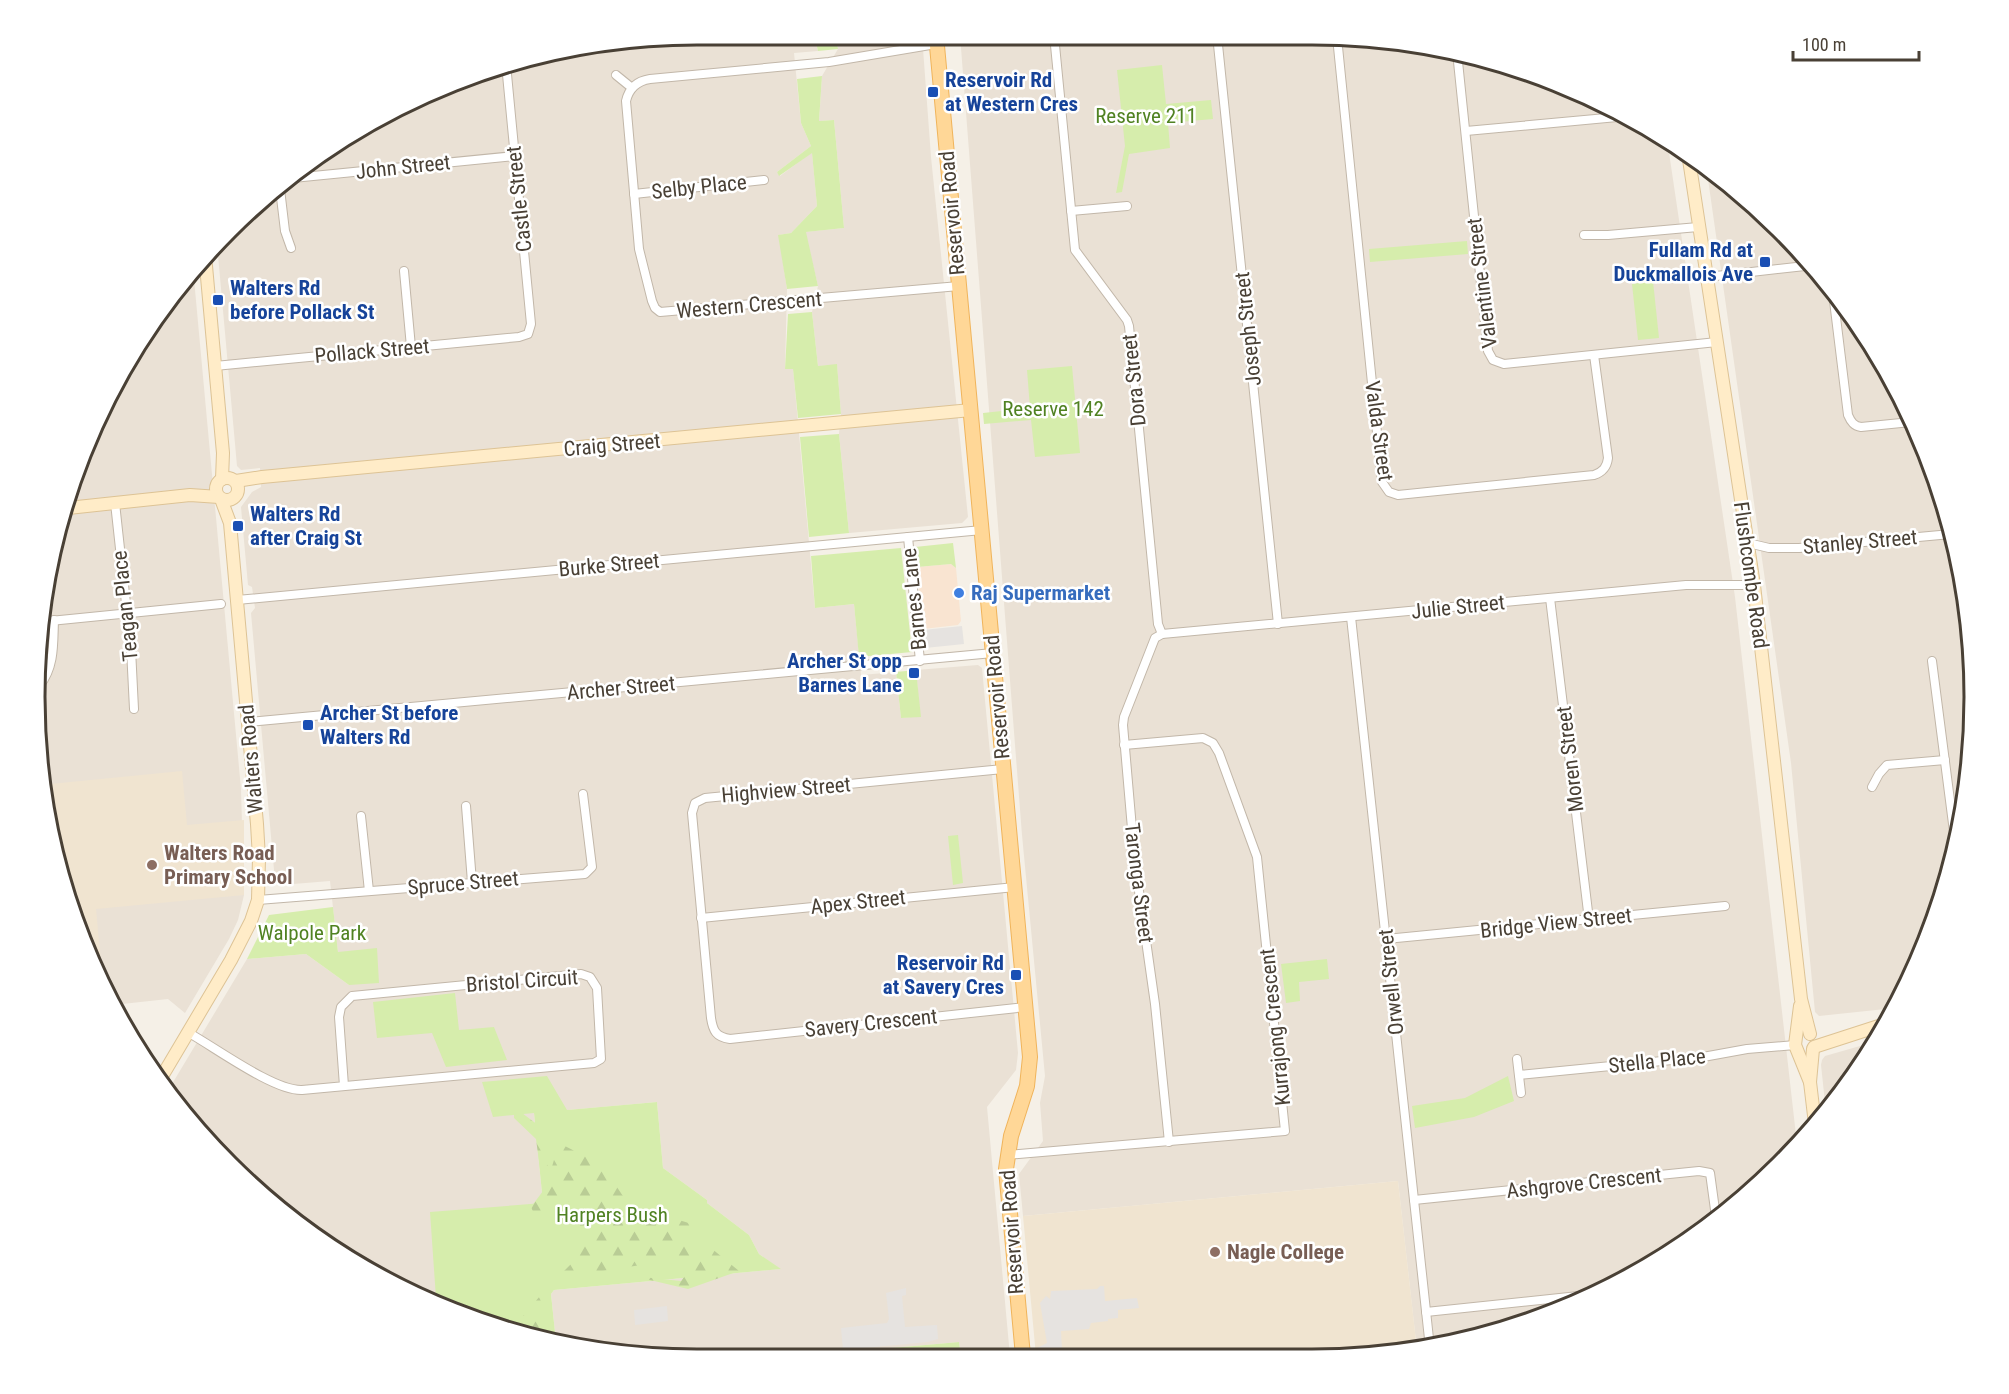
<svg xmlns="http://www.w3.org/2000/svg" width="2009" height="1394" font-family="'Roboto Condensed',sans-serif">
<defs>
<pattern id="forest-firs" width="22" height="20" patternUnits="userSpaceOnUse" patternTransform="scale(1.5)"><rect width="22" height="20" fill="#d6edac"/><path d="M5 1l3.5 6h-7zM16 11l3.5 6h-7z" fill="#b9cc95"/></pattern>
</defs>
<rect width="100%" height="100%" fill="#f5f0e7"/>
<g fill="#eae1d5">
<path d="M697,35H814L818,51L794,53L801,123L811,146L777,172L780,176L812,152L817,206L791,233L779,235L787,289L785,369L793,368L815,608L854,604L861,675L896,672L901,718L920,716L916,670L978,665L982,668L1018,1053L1016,1070L987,1107L1010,1356H961L959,1342L791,1357L654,1358L556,1342L551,1294L554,1290L780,1269L759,1254L749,1235L707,1203V1200L663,1168L657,1102L534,1113L543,1203L436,1299L428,1300L404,1291L294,1223L199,1134L169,1089L247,959L306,954L349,985L338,952L330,881L281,885L275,881L251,613L255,608L252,587L248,585L241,507L252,492L261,487L260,468L241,470L237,466L217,244L329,146L443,85L525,57Z"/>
<path d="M836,35H922L931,157L968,517L962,523L849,533L839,434L841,414L837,365L818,366L812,312L818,286L805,232L844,228L834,120L819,121L822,76L838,49Z"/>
<path d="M960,35H1312L1442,47L1525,70L1643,123L1667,139L1735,597L1797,1144L1749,1195L1605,1291L1484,1337L1417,1350L1398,1181L1023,1216L1019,1174L1043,1141L1040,1103L1045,1076L1022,835Z"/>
<path d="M1706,165L1716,172L1810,260L1886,365L1939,484L1969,610L1973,740L1952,868L1906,990L1895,1008L1819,1016L1815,1012L1791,763Z"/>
<path d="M193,268L241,789L244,895L238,920L229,939L185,1013L168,999L113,1005L103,990L70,910L40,784V611L85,443L123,365Z"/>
<path d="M1874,1042L1838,1100L1826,1112L1821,1065L1822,1060L1825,1056Z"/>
</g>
<path fill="#f9e4d1" d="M951,564L956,568L961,621L958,625L923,629L917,567Z"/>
<g fill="#f0e4d0">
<path d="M182,771L187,825L244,820V895L96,909L102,974H96L70,910L40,785Z"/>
<path d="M1398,1181L1417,1350L1399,1354L1036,1356L1023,1216Z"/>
</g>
<g fill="#d6edac">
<path d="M814,35H836L838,49L818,51Z"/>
<path d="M1162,65L1166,104L1211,100L1213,119L1168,123L1170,148L1129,154L1122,192L1116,193L1125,146L1117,70Z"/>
<path d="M822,76L819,121L834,120L844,228L806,232L818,286L787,289L778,235L791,233L817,206L812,153L779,176L777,172L811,146L801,123L797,79Z"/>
<path d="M1467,241L1468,254L1370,262L1369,249Z"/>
<path d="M1653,281L1659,338L1638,340L1632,284Z"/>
<path d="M812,312L818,366L837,364L841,414L798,418L793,369H785L788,314Z"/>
<path d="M1072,366L1080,453L1035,457L1031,420L984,424L983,413L1030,408L1027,370Z"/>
<path d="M839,434L849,533L809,537L800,437Z"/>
<path d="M953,543L956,568L951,564L917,567L915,547Z"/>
<path d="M901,548L912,652L859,657L854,604L815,608L811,556Z"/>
<path d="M916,670L921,717L901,718L896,672Z"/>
<path d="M958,835L963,883L953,885L948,836Z"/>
<path d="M333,907L338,952L377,948L379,983L349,985L306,954L247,959L269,915Z"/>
<path d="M1327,959L1329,979L1299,982L1300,1001L1286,1003L1281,964Z"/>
<path d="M455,993L459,1030L494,1027L507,1060L446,1067L432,1033L377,1038L373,1002Z"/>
<path d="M547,1076L567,1110L657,1102L663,1168L707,1200V1203L749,1235L759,1254L781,1269L554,1290L551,1294L556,1342L526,1337L428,1300L436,1298L430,1212L543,1203L534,1113L493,1117L482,1082Z"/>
<path d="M1508,1076L1514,1101L1474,1117L1415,1128L1412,1106L1465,1098Z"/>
<path d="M959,1342L961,1356L791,1357Z"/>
</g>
<g fill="url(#forest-firs)">
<path d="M514,1107L538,1125L545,1162L551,1170L559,1143L602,1165L629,1205L692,1224V1257L711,1248L739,1271L688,1289L633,1276L681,1281L692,1267L673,1260L570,1276L564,1271L576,1259V1226L584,1205L561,1200L542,1231L531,1207L543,1191L536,1139L514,1118Z"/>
<path d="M540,1296L550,1341L526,1337L502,1328L518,1322Z"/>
<path d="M424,1299L463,1300L495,1320L492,1324L480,1320L481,1317L477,1319Z"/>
</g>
<g fill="#e6e3e0">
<path d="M962,626L964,644L925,648L923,630Z"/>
<path d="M1100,1286H1104L1105,1301L1137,1298L1139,1308L1118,1310V1318L1108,1319V1321L1091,1323L1089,1329L1061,1331L1062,1351L1056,1352V1356H1038L1037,1348L1047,1343L1040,1303L1046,1296L1050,1299L1051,1291L1097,1289Z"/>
<path d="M906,1288V1295L902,1296L905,1327L937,1325L938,1339L928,1342L843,1350L841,1328L887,1323L889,1319L886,1293Z"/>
<path d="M667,1306L668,1321L635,1325L634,1310Z"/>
</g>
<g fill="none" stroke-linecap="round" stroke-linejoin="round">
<defs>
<g id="street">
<path d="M1054,35L1075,250L1127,320L1129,326L1158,624L1162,634"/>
<path d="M1217,35L1278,624"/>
<path d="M1337,37L1382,482L1389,492L1398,495L1594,475C1603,472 1607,467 1608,458L1594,355"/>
<path d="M936,44L829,62L650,79C637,81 629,88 626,101L639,249L652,301L655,308L660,312L959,286"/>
<path d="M1457,52L1488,351L1493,360L1504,364L1717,342"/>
<path d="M616,75L632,88"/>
<path d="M1466,131L1628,116"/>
<path d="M293,178L514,156"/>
<path d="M280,189L285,231L291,248"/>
<path d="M634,194L764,180"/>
<path d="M1071,211L1127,206"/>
<path d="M1584,235H1608L1698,227"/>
<path d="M404,271L411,347"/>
<path d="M1707,277L1814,265"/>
<path d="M1833,293L1848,415C1851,422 1854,426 1861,427L1911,422"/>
<path d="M215,366L519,337L528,334L531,324L506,64"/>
<path d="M115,503L131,649L134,709"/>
<path d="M908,537L920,661"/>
<path d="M1748,543L1769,548H1799L1951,534"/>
<path d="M1550,598L1589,920"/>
<path d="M237,600L982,530"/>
<path d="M1351,617L1430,1348"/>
<path d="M40,622L221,604"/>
<path d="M1932,661L1956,847"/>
<path d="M40,685C55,666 53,643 54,620"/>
<path d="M248,722L993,653"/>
<path d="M1003,769L705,798L695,803L692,813L711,1018C713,1031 716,1037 730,1039L1026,1007"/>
<path d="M1872,787L1879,774L1887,765L1945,760"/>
<path d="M466,806L472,882"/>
<path d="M361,816L369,891"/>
<path d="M258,900L585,874L592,867L583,794"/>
<path d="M701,918L1015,887"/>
<path d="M1386,939L1725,906"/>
<path d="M189,1033C216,1048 274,1091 302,1090L594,1063L601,1059L597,988L590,977L581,974L352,996L341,1007L339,1017L344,1086"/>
<path d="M1517,1059L1521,1093"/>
<path d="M1519,1075L1703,1057L1747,1049L1795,1045"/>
<path d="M1169,1142L1155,1004L1135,863L1123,725L1124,717L1155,638L1162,634L1686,585H1754"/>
<path d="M1007,1155L1285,1131L1257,857L1219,753L1213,743L1203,738L1124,745"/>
<path d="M1414,1200L1699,1171L1710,1173L1716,1217"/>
<path d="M1426,1312L1597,1294"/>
</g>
<g id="secondary">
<path d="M1688,153L1754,585L1801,999L1810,1034"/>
<path d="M205,255L223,453L222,479"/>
<circle cx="227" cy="489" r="11"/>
<path d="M236,481L262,477L971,410"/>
<path d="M68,508L190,495L219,497"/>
<path d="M1800,1006L1795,1045L1810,1082"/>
<path d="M1814,1047L1885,1024"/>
<path d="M1813,1049L1810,1082L1815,1124"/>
<path d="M161,1078L231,960L251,921L258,900L259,858L257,824L230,523L221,499"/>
</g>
<path id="primary" d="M936,35L1030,1057L1027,1086L1011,1136L1006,1169L1023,1356"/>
</defs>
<use href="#street" stroke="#c2b7a9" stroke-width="10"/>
<use href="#secondary" stroke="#ddc395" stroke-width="14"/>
<use href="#primary" stroke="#f0b45b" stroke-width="16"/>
<use href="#street" stroke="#fff" stroke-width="8"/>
<use href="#secondary" stroke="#ffecc8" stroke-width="12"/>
<use href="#primary" stroke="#ffd797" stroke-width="14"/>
</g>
<g fill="#1a4fb4" stroke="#fff" stroke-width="2">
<rect x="927" y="86" width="12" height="12" rx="3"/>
<rect x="1759" y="256" width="12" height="12" rx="3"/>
<rect x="212" y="294" width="12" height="12" rx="3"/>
<rect x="232" y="520" width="12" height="12" rx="3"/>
<rect x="908" y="667" width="12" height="12" rx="3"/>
<rect x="302" y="719" width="12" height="12" rx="3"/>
<rect x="1010" y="969" width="12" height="12" rx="3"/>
</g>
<circle fill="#3f7fe0" stroke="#fff" stroke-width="2" cx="959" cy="593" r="6"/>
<g fill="#8d6e63" stroke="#fff" stroke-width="2">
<circle cx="152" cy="865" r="6"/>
<circle cx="1215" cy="1252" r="6"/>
</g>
<g text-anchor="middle" stroke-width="5" stroke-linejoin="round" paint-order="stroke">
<g font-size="21" font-weight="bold" fill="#164399" stroke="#fff" text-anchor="start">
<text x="945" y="87">Reservoir Rd<tspan x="945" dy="24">at Western Cres</tspan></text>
<text x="1753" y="257" text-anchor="end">Fullam Rd at<tspan x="1753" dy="24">Duckmallois Ave</tspan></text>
<text x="230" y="295">Walters Rd<tspan x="230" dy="24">before Pollack St</tspan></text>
<text x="250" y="521">Walters Rd<tspan x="250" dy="24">after Craig St</tspan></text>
<text x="902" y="668" text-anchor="end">Archer St opp<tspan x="902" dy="24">Barnes Lane</tspan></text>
<text x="320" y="720">Archer St before<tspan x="320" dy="24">Walters Rd</tspan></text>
<text x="1004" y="970" text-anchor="end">Reservoir Rd<tspan x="1004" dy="24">at Savery Cres</tspan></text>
</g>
<g font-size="21" fill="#508222" stroke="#fff">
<text x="1146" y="123">Reserve 211</text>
<text x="1053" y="416">Reserve 142</text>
<text x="312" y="940">Walpole Park</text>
<text x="612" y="1222">Harpers Bush</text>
</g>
<g font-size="21" fill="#494035" stroke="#fff">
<text transform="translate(403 167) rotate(-6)" y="7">John Street</text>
<text transform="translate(699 187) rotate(-6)" y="7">Selby Place</text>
<text transform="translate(519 199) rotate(-96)" y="7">Castle Street</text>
<text transform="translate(952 213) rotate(-95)" y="7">Reservoir Road</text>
<text transform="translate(1482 283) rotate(-97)" y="7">Valentine Street</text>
<text transform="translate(749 305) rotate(-5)" y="7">Western Crescent</text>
<text transform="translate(1248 329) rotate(-96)" y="7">Joseph Street</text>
<text transform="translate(372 351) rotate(-5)" y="7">Pollack Street</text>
<text transform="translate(1134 380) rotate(-96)" y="7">Dora Street</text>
<text transform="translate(1379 431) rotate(82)" y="7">Valda Street</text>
<text transform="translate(612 445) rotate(-5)" y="7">Craig Street</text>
<text transform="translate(1860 542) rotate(-5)" y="7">Stanley Street</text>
<text transform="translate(609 565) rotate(-5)" y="7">Burke Street</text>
<text transform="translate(1751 575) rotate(82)" y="7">Flushcombe Road</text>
<text transform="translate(914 599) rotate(-96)" y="7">Barnes Lane</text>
<text transform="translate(125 606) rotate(-96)" y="7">Teagan Place</text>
<text transform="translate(1458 607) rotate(-6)" y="7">Julie Street</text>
<text transform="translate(621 688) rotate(-5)" y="7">Archer Street</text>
<text transform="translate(997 697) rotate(-95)" y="7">Reservoir Road</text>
<text transform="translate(251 759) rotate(-95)" y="7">Walters Road</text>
<text transform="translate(1570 759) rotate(-97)" y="7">Moren Street</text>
<text transform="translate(786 790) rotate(-5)" y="7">Highview Street</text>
<text transform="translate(463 883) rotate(-5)" y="7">Spruce Street</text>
<text transform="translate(1139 883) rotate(83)" y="7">Taronga Street</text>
<text transform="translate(858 902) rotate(-6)" y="7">Apex Street</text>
<text transform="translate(1556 923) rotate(-6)" y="7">Bridge View Street</text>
<text transform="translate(522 981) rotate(-4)" y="7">Bristol Circuit</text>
<text transform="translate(1391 982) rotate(-96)" y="7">Orwell Street</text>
<text transform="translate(871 1023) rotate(-6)" y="7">Savery Crescent</text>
<text transform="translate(1275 1027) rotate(-96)" y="7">Kurrajong Crescent</text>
<text transform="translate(1657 1061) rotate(-6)" y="7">Stella Place</text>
<text transform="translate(1584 1183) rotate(-6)" y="7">Ashgrove Crescent</text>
<text transform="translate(1012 1232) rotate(-94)" y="7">Reservoir Road</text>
</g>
<g font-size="21" font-weight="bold" fill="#366cbe" stroke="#fff" text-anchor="start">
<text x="971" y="600">Raj Supermarket</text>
</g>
<g font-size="21" font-weight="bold" fill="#785e54" stroke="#fff" text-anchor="start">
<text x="164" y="860">Walters Road<tspan x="164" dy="24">Primary School</tspan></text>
<text x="1227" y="1259">Nagle College</text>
</g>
</g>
<path d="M0 0H2009V1394H0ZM697 45H1312A652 652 0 0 1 1964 697V697A652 652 0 0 1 1312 1349H697A652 652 0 0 1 45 697V697A652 652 0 0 1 697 45Z" fill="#fff" fill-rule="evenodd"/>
<path fill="none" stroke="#494035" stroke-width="3" d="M697 45H1312A652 652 0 0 1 1964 697V697A652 652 0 0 1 1312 1349H697A652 652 0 0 1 45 697V697A652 652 0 0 1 697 45Z"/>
<path d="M1793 51v9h126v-9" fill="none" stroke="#494035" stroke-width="3"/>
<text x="1802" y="51" font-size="18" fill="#494035" stroke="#ffffff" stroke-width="4.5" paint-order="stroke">100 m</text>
</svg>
